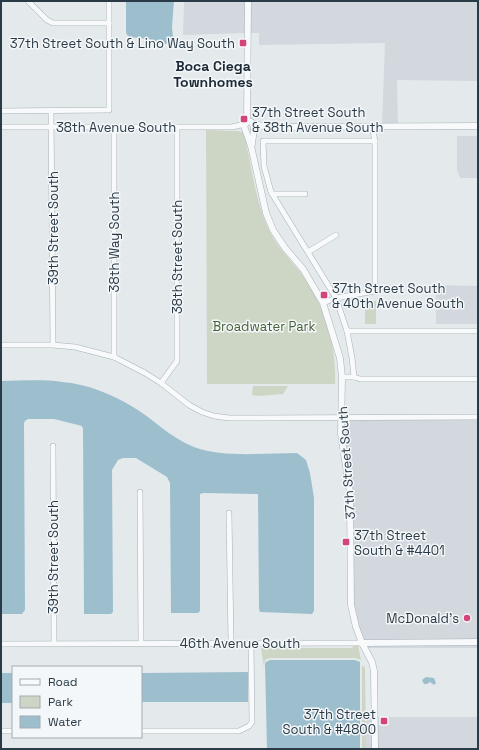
<svg xmlns="http://www.w3.org/2000/svg" width="479" height="750" font-family="'Space Grotesk',sans-serif">
<rect width="100%" height="100%" fill="#e4e9ec"/>
<g fill="#d2d8de">
<path d="M184,1H246V33L183,35Z"/>
<path d="M250,1H478V81L397,80L398,124H382L385,43L259,45V33H251Z"/>
<path d="M457,136H478V178H460L457,170Z"/>
<path d="M436,285L478,286V324H436Z"/>
<path d="M395,419L478,420V640H363L354,615L344,420Z"/>
<path d="M366,645H478V648H368Z"/>
<rect x="366" y="717" width="7" height="32"/>
<rect x="377" y="717" width="101" height="32"/>
</g>
<g fill="#cdd6c4">
<path d="M206,130L237,131L242,132L245,137C252,170 256,204 271,234C280,251 295,264 306,280C326,311 337,347 335,384H207Z"/>
<rect x="365" y="301" width="11" height="23"/>
<path d="M253,386H288L283,394L258,396L252,395Z"/>
<path d="M354,645H358L361,660L355,658H270L265,660L264,667L261,648H352Z"/>
<path d="M362,665L365,668L366,749H362Z"/>
</g>
<g fill="#9dbfcd">
<path d="M126,1H174L172,27L173,37L166,44H158L155,41L148,39L130,37L127,35L126,32Z"/>
<path d="M1,381C21,381 42,379 62,382C87,384 112,394 133,407C155,420 169,437 194,447C222,458 266,453 297,453L306,460L310,473L314,498V611L312,614L260,612L259,609L258,494L203,493L200,494V611L198,613H171L170,483L167,477L136,458H123L118,460L112,470L113,612L111,614H84L83,429L82,426L54,419H28L25,421L24,423L25,610L22,614H1Z"/>
<path d="M270,660H355L360,662V749H267L265,664L266,662Z"/>
<path d="M248,672V702H141V673Z"/>
<rect x="1" y="673" width="12" height="30"/>
<path d="M426,677L434,678L436,683L434,685L430,682L427,684H424L422,680Z"/>
</g>
<g fill="none" stroke-linecap="round" stroke-linejoin="round">
<defs>
<g id="minor">
<path d="M28,1L47,20L53,23H109"/>
<path d="M1,111L109,110V1"/>
<path d="M51,111L53,345"/>
<path d="M1,127H232L245,124"/>
<path d="M272,194H305"/>
<path d="M308,252L336,235"/>
<path d="M323,303L336,298L375,291V141L372,126"/>
<path d="M347,331H478"/>
<path d="M1,345H53L75,347L114,357L145,373L161,383L189,405L202,412L214,416L229,418L478,417"/>
<path d="M114,357V127"/>
<path d="M342,377H354L360,379H478"/>
<path d="M354,377L352,358L347,331L336,298L271,192L264,166L263,141H375"/>
<path d="M161,383L177,361V127"/>
<path d="M53,446L54,644"/>
<path d="M140,492L141,643"/>
<path d="M229,513L231,643"/>
<path d="M1,644L362,643"/>
<path d="M1,731H13"/>
<path d="M141,731H239L249,726L252,722L251,643"/>
</g>
<g id="tertiary">
<path d="M248,1L247,122L244,126L251,146L266,213L273,230L285,248L303,269L323,303L340,358L342,377L341,434L350,493L351,605L356,627L362,643L372,662L374,671L375,749"/>
<path d="M251,122C257,126 252,137 252,144"/>
<path d="M254,124L267,127L478,126"/>
<path d="M362,643L478,642"/>
</g>
</defs>
<use href="#minor" stroke="#a8b1b7" stroke-width="6"/>
<use href="#tertiary" stroke="#a8b1b7" stroke-width="7"/>
<use href="#minor" stroke="#f7f9fa" stroke-width="5"/>
<use href="#tertiary" stroke="#f7f9fa" stroke-width="6"/>
</g>
<g fill="#d54479" stroke="#f4f7f9" stroke-width="1.5">
<rect x="239" y="39" width="8" height="8" rx="2"/>
<rect x="240" y="115" width="8" height="8" rx="2"/>
<rect x="320" y="291" width="8" height="8" rx="2"/>
<rect x="342" y="538" width="8" height="8" rx="2"/>
<circle cx="467" cy="618" r="4"/>
<rect x="380" y="717" width="8" height="8" rx="2"/>
</g>
<g text-anchor="middle" stroke-width="3" stroke-linejoin="round" paint-order="stroke">
<g font-size="13" fill="#2a3a46" stroke="#f4f7f9" text-anchor="end">
<text x="235" y="48">37th Street South &amp; Lino Way South</text>
<text x="252" y="117" text-anchor="start">37th Street South<tspan x="252" dy="15">&amp; 38th Avenue South</tspan></text>
<text x="332" y="293" text-anchor="start">37th Street South<tspan x="332" dy="15">&amp; 40th Avenue South</tspan></text>
<text x="354" y="540" text-anchor="start">37th Street<tspan x="354" dy="15">South &amp; #4401</tspan></text>
<text x="459" y="623">McDonald's</text>
<text x="376" y="719">37th Street<tspan x="376" dy="15">South &amp; #4800</tspan></text>
</g>
<g font-size="13" fill="#2a3a46" stroke="#f4f7f9">
<text x="116" y="132">38th Avenue South</text>
<text transform="translate(53 228) rotate(-90)" y="5">39th Street South</text>
<text transform="translate(114 242) rotate(-90)" y="5">38th Way South</text>
<text transform="translate(177 257) rotate(-90)" y="5">38th Street South</text>
<text transform="translate(346 463) rotate(-94)" y="5">37th Street South</text>
<text transform="translate(53 557) rotate(-90)" y="5">39th Street South</text>
<text x="240" y="648">46th Avenue South</text>
</g>
<g font-size="13" fill="#486237" stroke="#f4f7f9">
<text x="264" y="331">Broadwater Park</text>
</g>
<g font-size="14" font-weight="bold" fill="#1c2b37" stroke="#f4f7f9">
<text x="213" y="71">Boca Ciega<tspan x="213" dy="16">Townhomes</tspan></text>
</g>
</g>
<rect width="479" height="750" fill="none" stroke="#2a3a46" stroke-width="4"/>
<rect x="12" y="666" width="130" height="72" fill="#f4f7f9" stroke="#a3abb1"/>
<rect x="20" y="679" width="20" height="6" fill="#f7f9fa" stroke="#a3abb1"/>
<text x="48" y="686" font-size="12" fill="#2a3a46">Road</text>
<rect x="20" y="696" width="20" height="12" fill="#cdd6c4" stroke="#a3abb1"/>
<text x="48" y="706" font-size="12" fill="#2a3a46">Park</text>
<rect x="20" y="716" width="20" height="12" fill="#9dbfcd" stroke="#a3abb1"/>
<text x="48" y="726" font-size="12" fill="#2a3a46">Water</text>
</svg>
